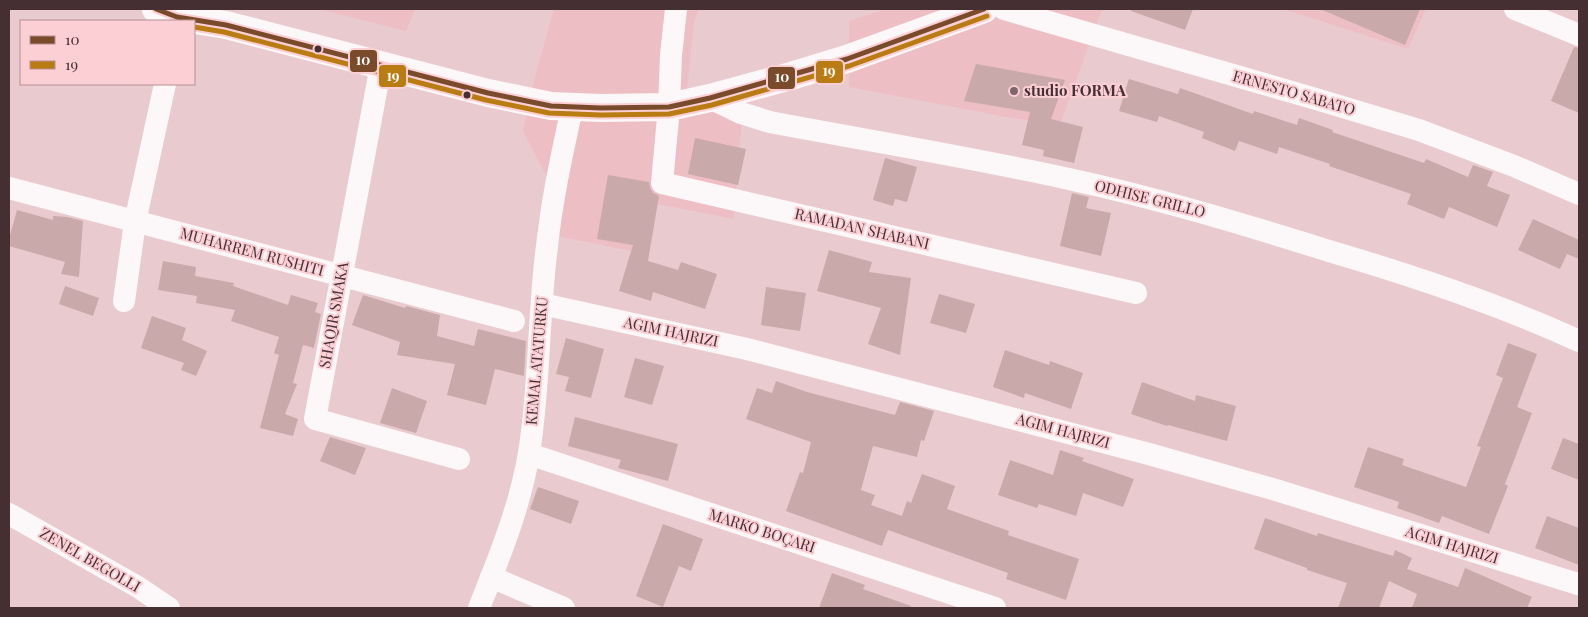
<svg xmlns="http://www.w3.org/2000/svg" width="1588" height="617" font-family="'Playfair Display',serif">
<rect width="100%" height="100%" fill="#e9cbcf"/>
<g fill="#eebec5">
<path d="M319,9H415L406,31Z"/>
<path d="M554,9H699L694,21L687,91L745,77L734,219L647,202V254L536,232L547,177L523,131L536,73Z"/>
<path d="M885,9H1102L1060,125L1006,117L849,87V21Z"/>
<path d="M1283,9H1426L1408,49Z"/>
</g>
<g fill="#c9a9a9">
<path d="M1132,9H1193L1185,30L1131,11Z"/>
<path d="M1320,9H1420L1405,45Z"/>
<path d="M1574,47L1579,48V113L1551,101Z"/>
<path d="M976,64L1065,80L1051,119L1083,127L1074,163L1043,156L1044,150L1022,145L1030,112L964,101Z"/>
<path d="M1129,79L1178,94L1180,88L1253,114L1254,111L1297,125L1299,118L1333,130L1332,132L1424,163L1426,159L1468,177L1473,165L1493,172L1487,186L1510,195L1497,227L1449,207L1444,219L1407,204L1411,194L1329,166L1330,164L1279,147L1277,154L1239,141L1235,151L1202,138L1204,132L1159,116L1157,122L1119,111Z"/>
<path d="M695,138L746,149L738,185L688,174Z"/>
<path d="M885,158L917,167L907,202L895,199L893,206L873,200Z"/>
<path d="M608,175L649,182L650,188L653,193L659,196L648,261L678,270L681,262L717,274L705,309L653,292L651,301L619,291L633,245L597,239Z"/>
<path d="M1072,193L1089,197L1086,208L1111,213L1101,256L1060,246Z"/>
<path d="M17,210L53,220V216L67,217L83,221L79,277L61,274L65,262L9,246V239Z"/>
<path d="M1533,219L1579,240V259L1567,254L1560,269L1518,250Z"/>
<path d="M829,250L872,262L869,272L911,278L900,355L868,344L881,308L817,291Z"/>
<path d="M163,261L196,267L195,276L234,283L233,286L288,305L291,295L318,303L315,312L321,314L314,348L303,345L293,383L297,384L285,414L298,419L293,436L260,428L279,355L274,353L279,337L231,321L235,310L196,303L197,296L158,290Z"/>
<path d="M65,286L99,298L93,316L59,304Z"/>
<path d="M766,287L806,293L800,331L761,325Z"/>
<path d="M939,294L975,304L966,333L930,323Z"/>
<path d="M363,295L405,308L406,306L440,315L437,336L474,346L478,329L526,341L524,376L495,369L486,405L447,395L455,364L397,355L400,342L352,325Z"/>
<path d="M152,316L186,328L182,340L207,351L196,376L181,370L184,363L141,348Z"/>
<path d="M566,338L604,349L591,398L565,391L569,377L556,374Z"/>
<path d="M1508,343L1537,354L1517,407L1532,413L1505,484L1508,486L1489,534L1442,516L1439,523L1397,508L1399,502L1354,487L1368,447L1404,459L1402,465L1466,487L1481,447L1477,446L1503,378L1496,375Z"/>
<path d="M1005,350L1049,365L1050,361L1083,373L1071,409L1025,393L1024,398L993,387Z"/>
<path d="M635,358L664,366L652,405L624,397Z"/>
<path d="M776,381L807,392L895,415L900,402L934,411L924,441L921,440L917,457L873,446L861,490L875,495L871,505L902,516L907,501L911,503L922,474L955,486L947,509L1009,531L1008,535L1079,559L1066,600L1006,579L1008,573L888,530L882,546L786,511L800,472L803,473L811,442L746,419L757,388L772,393Z"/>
<path d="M1142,382L1195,401L1196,395L1236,406L1227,441L1168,425L1167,426L1131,414Z"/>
<path d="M392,388L427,401L416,433L380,423Z"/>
<path d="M575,417L678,444L668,481L618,468L621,460L568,446Z"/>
<path d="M330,437L366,448L355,475L320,461Z"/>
<path d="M1563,438L1579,444V480L1551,469Z"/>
<path d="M1060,450L1084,458L1082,461L1134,479L1123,507L1083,493L1076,516L1039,504L1037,508L998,495L1010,460L1053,475Z"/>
<path d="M538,487L579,501L571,524L530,509Z"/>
<path d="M1547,516L1579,528V565L1535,548Z"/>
<path d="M1265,518L1317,536L1318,533L1393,556L1395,550L1412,558L1407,569L1458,587L1465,568L1532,597L1527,608H1412L1417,594L1389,581L1379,608H1338L1347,583L1307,570V568L1254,549Z"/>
<path d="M663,524L703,539L691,571L679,566L663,607L636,596Z"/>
<path d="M832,573L865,585L863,589L911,606L910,608H819Z"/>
</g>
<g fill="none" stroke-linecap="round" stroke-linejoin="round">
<g stroke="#fcf7f8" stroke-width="22">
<path d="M676,9L671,55L669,107L662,183L1136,293"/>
<path d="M1004,9L1316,99L1419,130L1514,166L1579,194"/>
<path d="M1515,9L1579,35"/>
<path d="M381,65L315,419L459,459"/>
<path d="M710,98L741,113L770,122C870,141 970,157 1069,179C1157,198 1243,224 1329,251C1414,276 1499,304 1579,341"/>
<path d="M9,188L514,321"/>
<path d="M124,301L135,222L165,84"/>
<path d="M542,304L747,349L1149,454L1276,490L1578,584"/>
<path d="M529,454L995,608"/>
<path d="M9,514L138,587L169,608"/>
<path d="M491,577L564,608"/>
<path d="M479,608C499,558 520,507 529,453C540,385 538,315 547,246C552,199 562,154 572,108"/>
</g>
<path stroke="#fcf7f8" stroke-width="28" d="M156,9L177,17L226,25L488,93L551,106L601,108L669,107L710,98L791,76L847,59L984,9"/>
<defs>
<path id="bus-1" d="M156,9L177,17L226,25L488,93L551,106L601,108L669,107L710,98L847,59L984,9"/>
<path id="bus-2" d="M194,27L224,32L486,100L549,113L601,115L669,114L712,105L849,66L987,16"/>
</defs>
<use href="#bus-1" stroke="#fccfd5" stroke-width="9"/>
<use href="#bus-2" stroke="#fccfd5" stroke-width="9"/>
<use href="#bus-1" stroke="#7a4b2a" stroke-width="5"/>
<use href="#bus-2" stroke="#b97c12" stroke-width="5"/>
</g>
<g fill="#452f33" stroke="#fccfd5" stroke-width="2">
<circle cx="318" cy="49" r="4.5"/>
<circle cx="467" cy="95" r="4.5"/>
</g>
<circle fill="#7e666a" stroke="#fccfd5" stroke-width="2" cx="1014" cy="91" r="5"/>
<g text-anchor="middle" stroke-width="4" stroke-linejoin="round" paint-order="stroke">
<g font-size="15" font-weight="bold" fill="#452f33" stroke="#fccfd5" text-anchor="start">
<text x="1024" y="96">studio FORMA</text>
</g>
<g font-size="15" fill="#452f33" stroke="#fccfd5">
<text transform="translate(1294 93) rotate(16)" y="5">ERNESTO SABATO</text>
<text transform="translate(1150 199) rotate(14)" y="5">ODHISE GRILLO</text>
<text transform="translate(862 229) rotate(13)" y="5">RAMADAN SHABANI</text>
<text transform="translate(252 252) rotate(15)" y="5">MUHARREM RUSHITI</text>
<text transform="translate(334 315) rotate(-80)" y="5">SHAQIR SMAKA</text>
<text transform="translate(671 332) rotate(12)" y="5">AGIM HAJRIZI</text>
<text transform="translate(537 361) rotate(-85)" y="5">KEMAL ATATURKU</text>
<text transform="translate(1063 431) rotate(15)" y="5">AGIM HAJRIZI</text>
<text transform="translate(762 531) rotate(18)" y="5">MARKO BOÇARI</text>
<text transform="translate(1452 545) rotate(17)" y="5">AGIM HAJRIZI</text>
<text transform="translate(90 560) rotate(30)" y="5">ZENEL BEGOLLI</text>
</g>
</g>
<g stroke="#fccfd5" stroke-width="2">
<rect x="349" y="49" width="29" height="24" rx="5" fill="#7a4b2a"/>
<rect x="815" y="60" width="29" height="24" rx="5" fill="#b97c12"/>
<rect x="378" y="64" width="29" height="24" rx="5" fill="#b97c12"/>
<rect x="767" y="66" width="29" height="24" rx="5" fill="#7a4b2a"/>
</g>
<g font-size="14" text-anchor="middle" font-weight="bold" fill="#fff">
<text x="363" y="65">10</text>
<text x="829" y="76">19</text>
<text x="393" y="81">19</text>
<text x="782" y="82">10</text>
</g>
<rect width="1588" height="617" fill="none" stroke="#452f33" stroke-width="20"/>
<rect x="20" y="20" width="175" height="65" fill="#fccfd5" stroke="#b38f94"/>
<rect x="30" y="36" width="25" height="8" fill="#7a4b2a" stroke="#b38f94"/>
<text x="65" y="45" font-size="15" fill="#452f33">10</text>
<rect x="30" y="61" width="25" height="8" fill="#b97c12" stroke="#b38f94"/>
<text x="65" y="70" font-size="15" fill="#452f33">19</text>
</svg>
